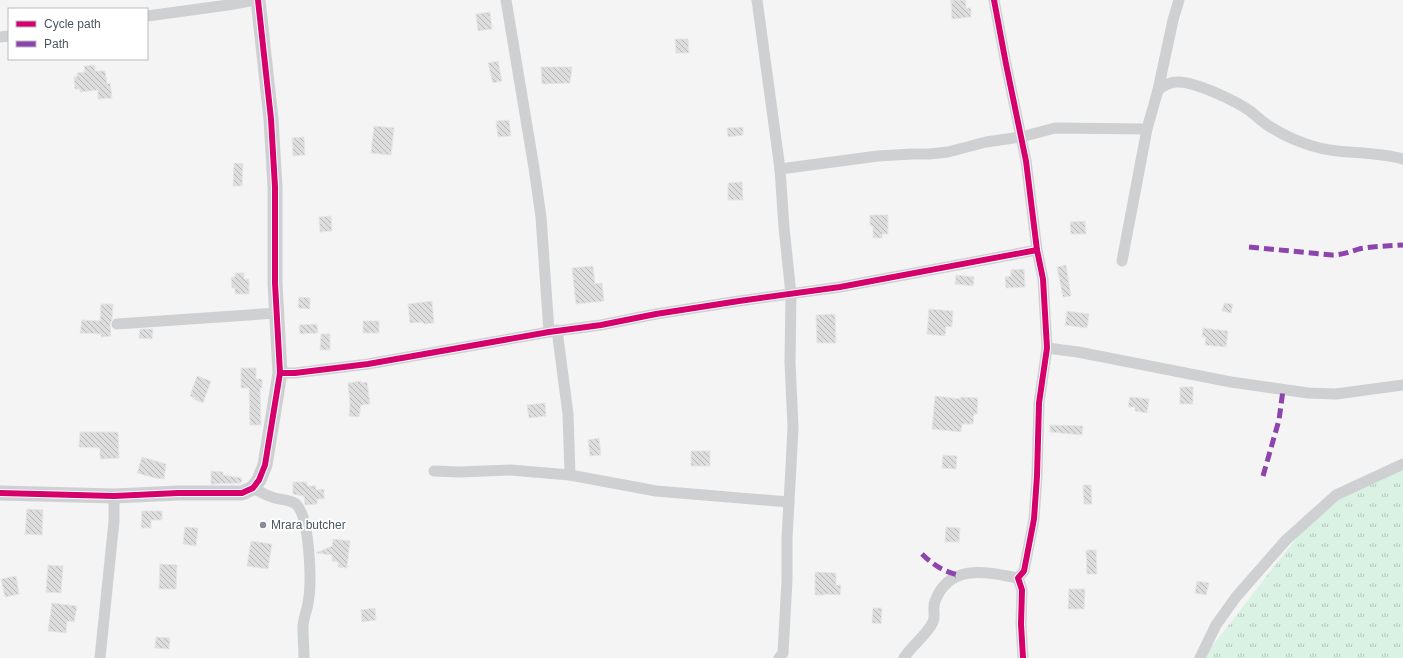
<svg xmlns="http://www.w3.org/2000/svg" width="1403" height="658" font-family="Arial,sans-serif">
<defs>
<pattern id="grass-tufts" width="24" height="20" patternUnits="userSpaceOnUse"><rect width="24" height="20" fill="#d9f2e3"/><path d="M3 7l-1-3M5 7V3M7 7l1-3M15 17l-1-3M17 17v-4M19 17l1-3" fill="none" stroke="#b2c7bb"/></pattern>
<pattern id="building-back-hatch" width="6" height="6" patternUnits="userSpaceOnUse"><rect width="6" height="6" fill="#ddddde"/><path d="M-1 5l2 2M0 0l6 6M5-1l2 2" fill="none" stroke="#b5b6b7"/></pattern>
</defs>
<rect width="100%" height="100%" fill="#f4f4f4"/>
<path fill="url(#grass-tufts)" d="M1403,460V658H1203L1326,500Z"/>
<g fill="url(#building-back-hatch)" stroke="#e5e6e7">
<path d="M951,0H966V8H971V17L952,19Z"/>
<path d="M490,12L492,29L478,31L476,14Z"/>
<path d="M675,39H688L689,53H676Z"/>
<path d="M498,61L502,81L493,83L488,63Z"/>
<path d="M95,65V71H105L107,84L110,83L112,98L98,99V90L80,92V89H75L74,77H77V73L85,72L84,66Z"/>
<path d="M541,67H572L570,83L542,84Z"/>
<path d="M509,120L511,136L498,137L496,121Z"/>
<path d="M374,126L394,128L391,155L371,153Z"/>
<path d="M743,127V135L728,137L727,128Z"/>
<path d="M304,137L305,155L293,156L292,138Z"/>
<path d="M234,163L243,164L242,186H233Z"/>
<path d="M742,182L743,200H728V183Z"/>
<path d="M870,215H888V234H882V238H873V226H870Z"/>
<path d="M331,216L332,231L320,232L319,217Z"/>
<path d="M1085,221L1086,234H1071L1070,222Z"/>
<path d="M1066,265L1071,296L1063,297L1057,267Z"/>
<path d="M593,266L595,284L602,283L604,301L576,304L572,268Z"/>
<path d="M1024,269L1025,287L1006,288L1005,277L1011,276V270Z"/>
<path d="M235,273H244V279H249V294H235V288H232L231,277H235Z"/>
<path d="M956,275L974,277L973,286L955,284Z"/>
<path d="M299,297L310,298V309L298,308Z"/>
<path d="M432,301L434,323L424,324L423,322L410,323L408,304Z"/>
<path d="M1224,303L1233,304L1231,313L1222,311Z"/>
<path d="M101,304H113L112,319L110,324L111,336L101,337V334L80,333L82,320L100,321Z"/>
<path d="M929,309L953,311L952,327L946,326L945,336L927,334Z"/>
<path d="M1067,311L1089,314L1087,328L1065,325Z"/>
<path d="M835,314L836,343H817L816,315Z"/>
<rect x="363" y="321" width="16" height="12"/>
<path d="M317,324L318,333L300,334L299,325Z"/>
<path d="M1203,328L1228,331L1226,347L1205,345L1206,337H1202Z"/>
<path d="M140,329H153L152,339L139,338Z"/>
<path d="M321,334H330V350H320Z"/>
<path d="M241,368H256V379H262V388H260L261,425H250L249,388H241Z"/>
<path d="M197,376L211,381L203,403L195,400V398L190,396Z"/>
<path d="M361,381V383L367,382L370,404L361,405L359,417L349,416L350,404L348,383Z"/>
<rect x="1180" y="387" width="13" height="17"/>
<path d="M935,396L961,399V397L978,398L977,414H974L973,424H962L961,432L932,429Z"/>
<path d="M1130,397L1149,399L1147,413L1135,411V407H1128Z"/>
<path d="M545,403L546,416L529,418L527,405Z"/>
<path d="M1050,425L1083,426L1082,435L1050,432Z"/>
<path d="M80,432H118L119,458L100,459V448L79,447Z"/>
<path d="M599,438L601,455L590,456L588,440Z"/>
<rect x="691" y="451" width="19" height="15"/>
<path d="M943,455L957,456L956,469L942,468Z"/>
<path d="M142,457L166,464L164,479L155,478L137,473Z"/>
<path d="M211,471L223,472V475L242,478L241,483L211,484Z"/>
<path d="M293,482H307V486H316V490L324,489V499H317V504L305,505L304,496L293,494Z"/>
<path d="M1083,485H1091L1092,504H1084Z"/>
<path d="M27,509L43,510L42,535L25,534Z"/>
<path d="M142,511H162V520H151V528H141Z"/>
<path d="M185,527L198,528L196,546L183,544Z"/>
<path d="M946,527L960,528L959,542H945Z"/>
<path d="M333,539L350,541L347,568L338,567V562L332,561V555L316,553L332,546Z"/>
<path d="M251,541L272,544L268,569L247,566Z"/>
<path d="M1086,550H1096L1097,574H1087Z"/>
<path d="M160,564L177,565L176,589H159Z"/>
<path d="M48,565L63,566L61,593L46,592Z"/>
<path d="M815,572L836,573V585H841L840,595L825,594V595H815Z"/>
<path d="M16,576L19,594L5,597L1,579Z"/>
<path d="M1197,581L1209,583L1206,595L1195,593Z"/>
<path d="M1069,589H1085L1084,609H1068Z"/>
<path d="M52,603L77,606L74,622L67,621L66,633L48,631Z"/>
<path d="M375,608L376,620L362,622L361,610Z"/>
<path d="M873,608H882L881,624L872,623Z"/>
<path d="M156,637L170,638L169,649L155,648Z"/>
</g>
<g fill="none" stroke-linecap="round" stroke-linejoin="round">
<g stroke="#ced0d2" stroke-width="11">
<path d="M506,0L534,168L541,217L549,332"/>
<path d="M757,0L780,169L784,228L791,294L790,362L793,427L791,466L787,538V580L784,635L783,653L779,658"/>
<path d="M994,0L1006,64L1026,161L1037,250L1043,279L1047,348L1039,403L1037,476L1034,519L1024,571L1018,578L1022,590L1021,624L1023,658"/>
<path d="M147,16L228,5L256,0"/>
<path d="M0,37L9,36"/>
<path d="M1158,90C1164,85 1170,82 1177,82C1194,81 1236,101 1250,111C1258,117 1264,124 1274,129C1292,140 1316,149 1337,151C1356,153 1385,153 1403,159"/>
<path d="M780,169L878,156L912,154H929L948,152L986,142L1021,137L1055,128L1147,129"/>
<path d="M1122,261L1147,129L1158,90L1173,20L1179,0"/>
<path d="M117,324L277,313"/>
<path d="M557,330L568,414L570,475"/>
<path d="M1047,348L1078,352L1231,382L1308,393L1336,394L1403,385"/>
<path d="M280,373H295L368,364L549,332L601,325L656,314L739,301L840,287L1037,250"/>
<path d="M434,471L459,472L510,470L570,475L656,491L789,502"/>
<path d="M253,488C259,491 265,495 272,497C279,500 289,499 296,504C310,517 312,584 308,603C307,611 303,619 303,627C303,637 304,648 304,658"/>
<path d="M100,658L114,521V496"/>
<path d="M904,658C912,645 926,636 933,622C936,615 932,608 935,601C950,563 986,572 1018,578"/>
<path d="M1200,658L1216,625L1236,597L1286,540L1336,495L1403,464"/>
</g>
<path stroke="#ced0d4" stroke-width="15" d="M0,493L114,496L178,493H242L253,488L259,480L265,465L280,373L275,283V187L271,119L258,0"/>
<g stroke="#8e44ad" stroke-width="5" stroke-dasharray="10 5" stroke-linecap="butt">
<path d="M1249,247L1332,255C1342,255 1350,252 1359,249C1374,246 1388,246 1403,245"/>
<path d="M1263,476L1279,420L1283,390"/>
<path d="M922,554C933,565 943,571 958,575L955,576"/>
</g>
<defs>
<g id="cycleway">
<path d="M994,0L1006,64L1026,161L1037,250L1043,279L1047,348L1039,403L1037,476L1034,519L1024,571L1018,578L1022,590L1021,624L1023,658"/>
<path d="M280,373H295L368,364L549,332L601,325L656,314L739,301L840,287L1037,250"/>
<path d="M0,493L114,496L178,493H242L253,488L259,480L265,465L280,373L275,283V187L271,119L258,0"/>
</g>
</defs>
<use href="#cycleway" stroke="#fff" stroke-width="8"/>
<use href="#cycleway" stroke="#d6006c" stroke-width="6"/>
</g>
<circle fill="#868d94" stroke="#fff" stroke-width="1.5" cx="263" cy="525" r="4"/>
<g text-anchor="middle" stroke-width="3.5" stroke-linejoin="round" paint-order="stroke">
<g font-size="12" fill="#4a5661" stroke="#fff" text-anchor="start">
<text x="271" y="529">Mrara butcher</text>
</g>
</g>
<rect x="8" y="8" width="140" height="52" fill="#ffffff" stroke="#b7bbc0"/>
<rect x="16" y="21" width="20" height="6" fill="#d6006c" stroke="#b7bbc0"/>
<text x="44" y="28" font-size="12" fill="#4a5661">Cycle path</text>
<rect x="16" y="41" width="20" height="6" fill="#8e44ad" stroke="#b7bbc0"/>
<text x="44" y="48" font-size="12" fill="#4a5661">Path</text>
</svg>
